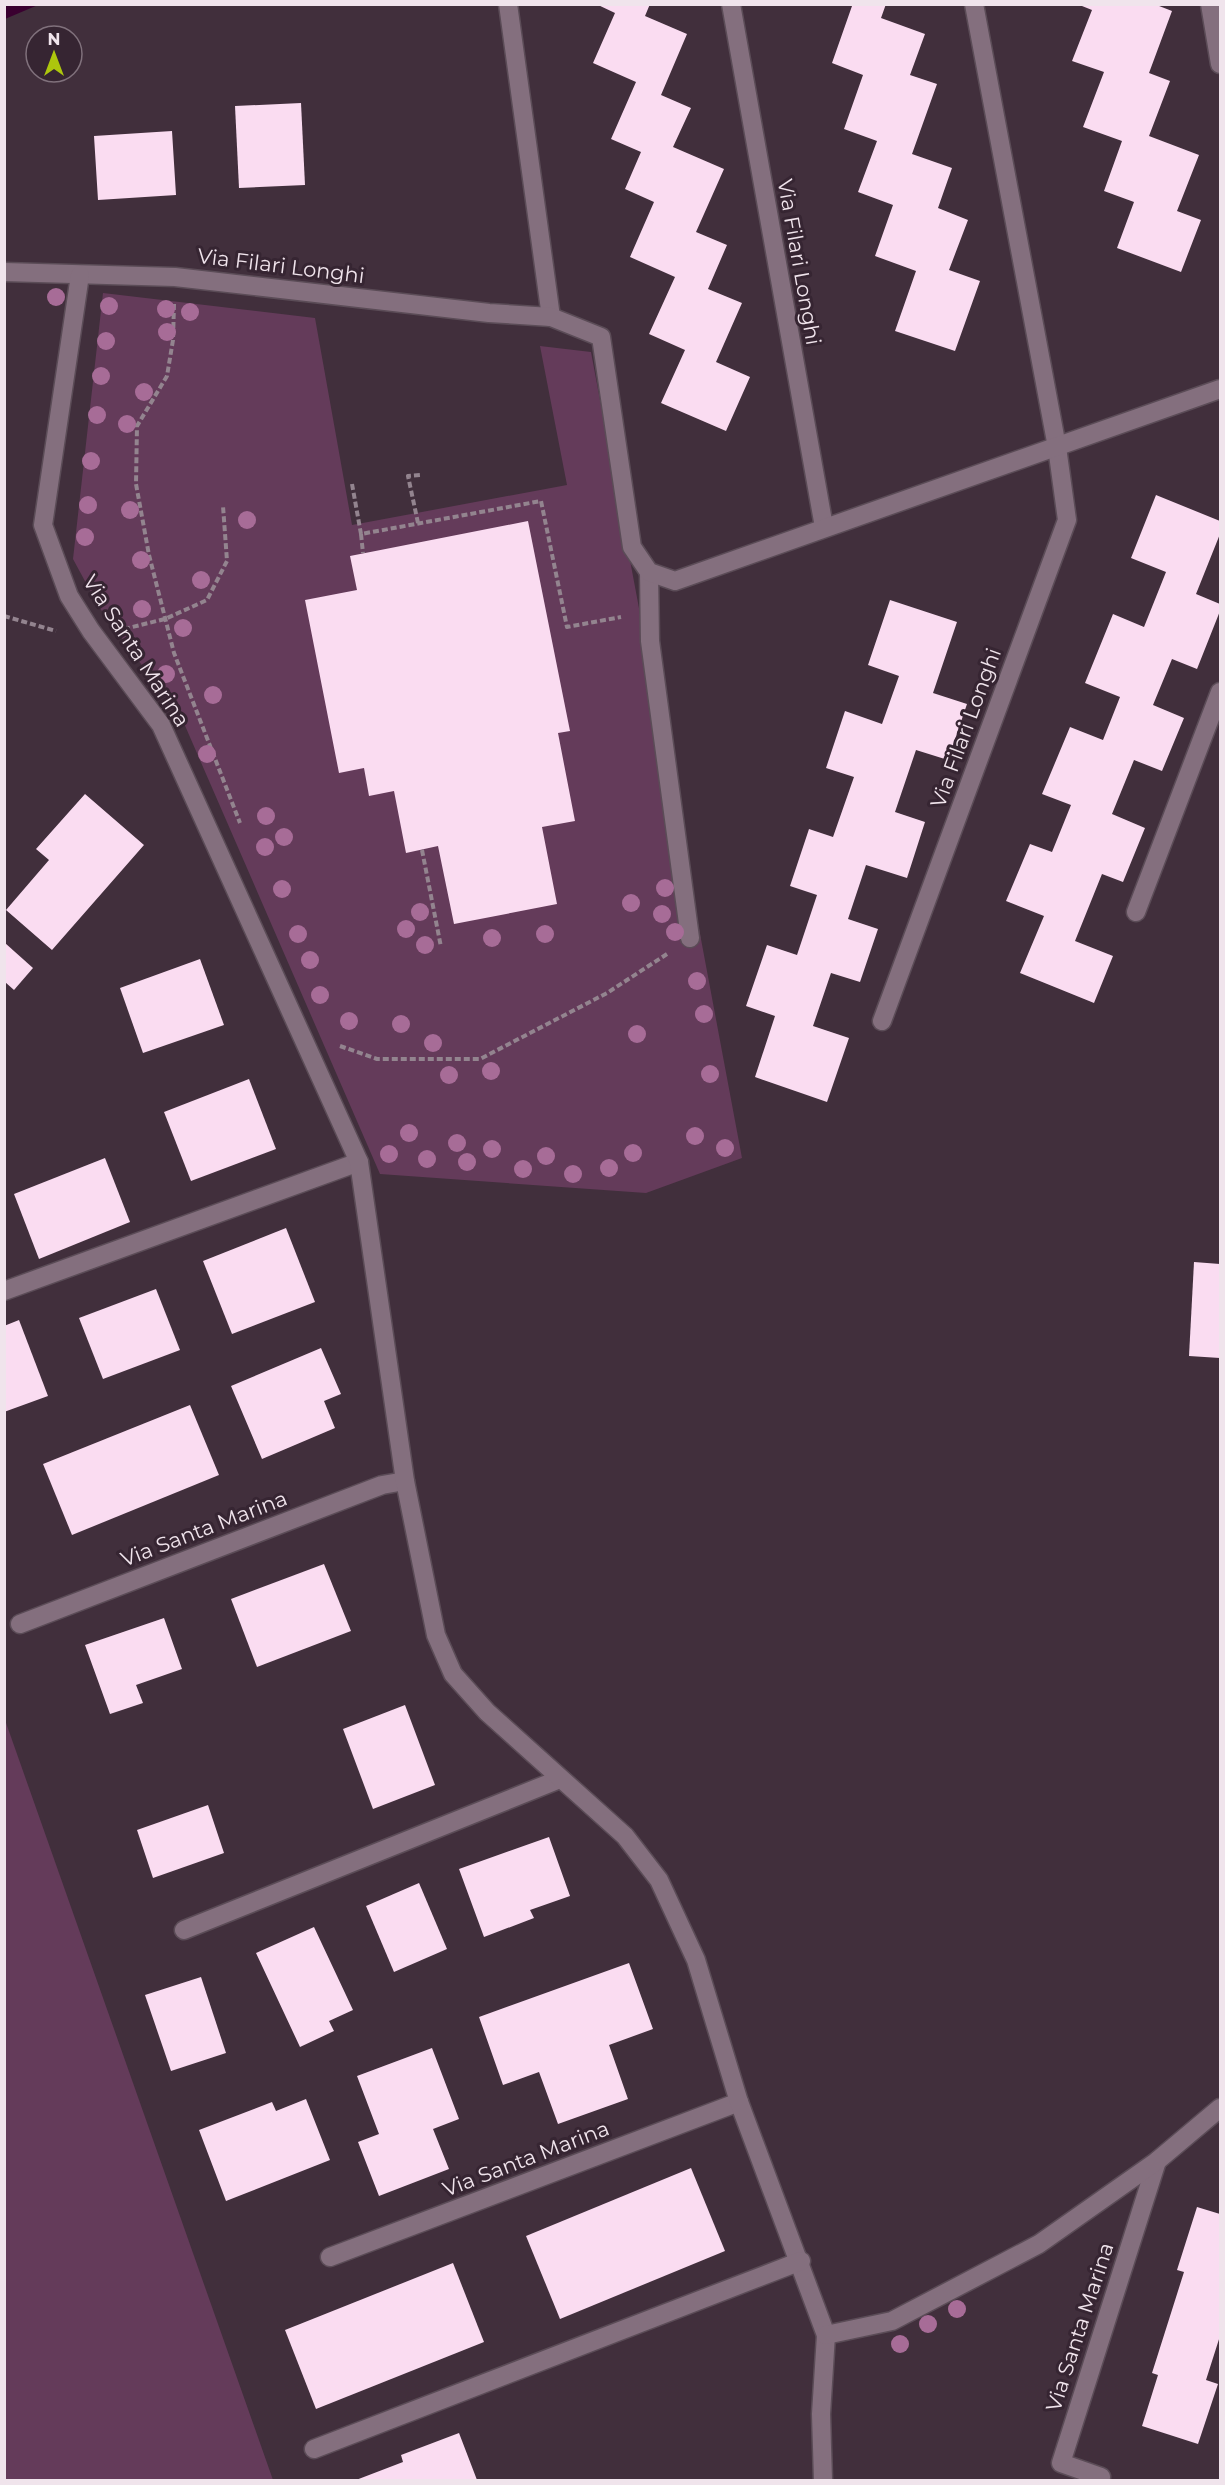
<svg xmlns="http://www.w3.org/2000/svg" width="1225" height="2485" font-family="Montserrat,sans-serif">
<rect width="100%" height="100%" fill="#412f3c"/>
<g fill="#643b5a">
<path d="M103,293L315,318L352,525L567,485L540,346L591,352L742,1158L646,1193L380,1174L183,721L99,607L73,559Z"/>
<path d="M4,1720H5L273,2480H5Z"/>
</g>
<path fill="#3a0030" d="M5,4H38V5L5,19Z"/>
<g fill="#fadcf1">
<path d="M596,4H650L645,16L687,34L661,95L691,108L673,147L724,169L696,232L727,245L708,289L742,303L716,362L750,377L726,431L661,403L685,350L649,334L675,277L630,257L654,202L625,189L641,152L611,139L636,82L593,63L615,13Z"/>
<path d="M848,4H886L881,18L925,34L910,75L937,84L912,154L952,168L938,208L968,220L949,270L980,281L955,351L895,331L916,271L875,256L893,205L858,192L877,141L844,129L863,75L832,63L852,6Z"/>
<path d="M1077,4H1154L1172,11L1149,73L1170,81L1149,136L1199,155L1177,211L1201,220L1181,272L1117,248L1134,202L1104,191L1122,141L1083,127L1104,72L1072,61L1092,10Z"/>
<path d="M301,103L305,185L239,188L235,106Z"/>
<path d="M172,131L176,195L98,200L94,136Z"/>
<path d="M1156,495L1220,521V534L1196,594L1220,604V611L1197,669L1172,659L1153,705L1184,718L1162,771L1134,760L1112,814L1145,828L1123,882L1102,874L1075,941L1113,956L1094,1003L1020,973L1044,916L1006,901L1030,844L1052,852L1071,805L1042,794L1070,727L1103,740L1120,697L1085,683L1113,614L1144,627L1166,572L1131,558Z"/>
<path d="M528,521L570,731L558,733L575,821L542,827L557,904L454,924L438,846L406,853L394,791L369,796L364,768L339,773L305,600L357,590L350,556Z"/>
<path d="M890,600L957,622L933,693L967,704L948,760L916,750L895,812L925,822L907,878L866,865L848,919L878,929L860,982L831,973L813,1026L849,1038L827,1102L755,1077L775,1016L746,1006L767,945L797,955L817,895L790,886L809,829L833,837L854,777L826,768L845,711L882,724L899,676L868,665Z"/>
<path d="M85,794L144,845L52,950L6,910L49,860L36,849Z"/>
<path d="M5,943L33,968L14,990L5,982Z"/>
<path d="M200,959L224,1025L143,1053L120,988Z"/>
<path d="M249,1079L276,1149L191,1181L164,1112Z"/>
<path d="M105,1158L130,1222L39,1259L14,1194Z"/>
<path d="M286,1228L315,1302L232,1334L203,1261Z"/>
<path d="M1194,1262L1220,1264V1358L1189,1356Z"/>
<path d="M156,1289L180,1350L103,1379L79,1318Z"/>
<path d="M19,1320L48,1396L4,1412V1326Z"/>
<path d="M321,1348L341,1394L324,1401L335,1428L262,1459L231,1386Z"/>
<path d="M190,1405L219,1475L72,1535L43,1464Z"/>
<path d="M324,1564L351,1631L257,1667L231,1599Z"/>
<path d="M164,1618L182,1669L136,1685L143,1703L110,1714L85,1645Z"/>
<path d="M405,1705L435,1785L373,1809L343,1729Z"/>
<path d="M208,1805L224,1853L153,1878L137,1830Z"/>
<path d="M549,1837L570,1896L530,1910L534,1918L484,1937L459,1869Z"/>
<path d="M419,1883L447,1949L394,1972L366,1906Z"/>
<path d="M314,1927L353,2010L329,2021L334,2031L300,2047L256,1953Z"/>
<path d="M629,1963L653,2029L609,2045L628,2099L558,2124L539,2072L503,2085L479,2017Z"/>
<path d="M201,1977L226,2053L171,2071L145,1995Z"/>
<path d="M432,2048L459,2119L433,2129L449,2169L379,2196L358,2142L379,2134L357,2076Z"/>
<path d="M306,2099L330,2160L226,2201L199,2130L272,2102L276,2111Z"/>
<path d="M691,2168L725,2251L560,2319L526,2236Z"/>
<path d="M1197,2207L1220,2214V2336L1206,2380L1218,2384L1198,2444L1142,2426L1158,2375L1152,2373L1184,2272L1177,2270Z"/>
<path d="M453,2263L484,2342L316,2409L285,2330Z"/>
<path d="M459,2433L477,2480H356L403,2462L401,2455Z"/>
</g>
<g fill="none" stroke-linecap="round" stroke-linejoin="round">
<defs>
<g id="service">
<path d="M508,4L551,317"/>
<path d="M731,4L824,527"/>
<path d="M1210,4L1220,64"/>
<path d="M649,572L650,641L690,938"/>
<path d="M1136,912L1220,692"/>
<path d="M882,1021L1067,520L1057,447L974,4"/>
<path d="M4,1291L359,1162"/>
<path d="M20,1624L382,1485L405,1481"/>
<path d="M184,1930L560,1779"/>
<path d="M330,2257L739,2102"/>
<path d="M1100,2480L1101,2477L1061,2463L1157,2161"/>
</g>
<g id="minor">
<path d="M4,272L175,277L489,313L551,317L601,337L632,547L649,572L675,581L1220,389"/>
<path d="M80,275L43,525L69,596L91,631L161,725L359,1162L405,1481L436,1635L453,1674L487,1712L625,1836L659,1880L696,1960L739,2102L826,2335L821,2414L823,2480"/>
<path d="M826,2335L892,2321L1039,2244L1157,2161L1220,2108"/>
<path d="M314,2449L801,2261"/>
</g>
</defs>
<use href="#service" stroke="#5b4c57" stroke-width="21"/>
<use href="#minor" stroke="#5b4c57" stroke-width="21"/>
<g stroke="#93848f" stroke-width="4" stroke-dasharray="6 3" stroke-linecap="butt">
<path d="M174,304L173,340L167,376L137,426L136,484L149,555L174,653L240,823"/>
<path d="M352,484L361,534L541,501L567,627L621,617"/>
<path d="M418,523L408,476L420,475"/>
<path d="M361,534L363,553"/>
<path d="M4,616L56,631"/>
<path d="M124,629L165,619L207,600L227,561L223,506"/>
<path d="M422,850L441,947"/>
<path d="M340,1046L377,1059H480L607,993L667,954"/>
</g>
<use href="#service" stroke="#846f7e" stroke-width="18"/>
<use href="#minor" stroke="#846f7e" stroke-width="18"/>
</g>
<g fill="#a76c97">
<circle cx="56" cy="297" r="9"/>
<circle cx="109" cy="306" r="9"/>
<circle cx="166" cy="309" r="9"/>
<circle cx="190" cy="312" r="9"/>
<circle cx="167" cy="332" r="9"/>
<circle cx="106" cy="341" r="9"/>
<circle cx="101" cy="376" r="9"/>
<circle cx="144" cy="392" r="9"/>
<circle cx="97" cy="415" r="9"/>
<circle cx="127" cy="424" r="9"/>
<circle cx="91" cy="461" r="9"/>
<circle cx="88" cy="505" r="9"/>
<circle cx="130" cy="510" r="9"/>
<circle cx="247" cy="520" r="9"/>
<circle cx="85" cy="537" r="9"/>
<circle cx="141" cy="560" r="9"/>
<circle cx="201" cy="580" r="9"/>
<circle cx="142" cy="609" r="9"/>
<circle cx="183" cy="628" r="9"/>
<circle cx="166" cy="674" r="9"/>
<circle cx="213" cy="695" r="9"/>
<circle cx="207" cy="754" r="9"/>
<circle cx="266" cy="816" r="9"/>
<circle cx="284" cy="837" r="9"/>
<circle cx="265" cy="847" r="9"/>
<circle cx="665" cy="888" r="9"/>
<circle cx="282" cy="889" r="9"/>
<circle cx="631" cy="903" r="9"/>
<circle cx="420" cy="912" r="9"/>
<circle cx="662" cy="914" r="9"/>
<circle cx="406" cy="929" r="9"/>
<circle cx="675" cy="932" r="9"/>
<circle cx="298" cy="934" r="9"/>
<circle cx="545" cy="934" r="9"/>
<circle cx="492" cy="938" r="9"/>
<circle cx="425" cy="945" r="9"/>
<circle cx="310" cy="960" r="9"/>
<circle cx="697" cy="981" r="9"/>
<circle cx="320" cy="995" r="9"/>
<circle cx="704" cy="1014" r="9"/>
<circle cx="349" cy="1021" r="9"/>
<circle cx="401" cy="1024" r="9"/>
<circle cx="637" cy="1034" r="9"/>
<circle cx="433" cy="1043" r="9"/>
<circle cx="491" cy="1071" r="9"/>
<circle cx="710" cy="1074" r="9"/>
<circle cx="449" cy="1075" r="9"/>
<circle cx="409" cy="1133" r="9"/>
<circle cx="695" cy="1136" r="9"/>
<circle cx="457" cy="1143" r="9"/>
<circle cx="725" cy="1148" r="9"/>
<circle cx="492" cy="1149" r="9"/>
<circle cx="633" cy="1153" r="9"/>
<circle cx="389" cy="1154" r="9"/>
<circle cx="546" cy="1156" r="9"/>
<circle cx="427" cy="1159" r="9"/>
<circle cx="467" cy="1162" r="9"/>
<circle cx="609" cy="1168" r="9"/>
<circle cx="523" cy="1169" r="9"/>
<circle cx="573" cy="1174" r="9"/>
<circle cx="957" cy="2309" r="9"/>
<circle cx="928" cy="2324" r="9"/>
<circle cx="900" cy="2344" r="9"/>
</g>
<g text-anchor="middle" stroke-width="6" stroke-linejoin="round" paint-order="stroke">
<g font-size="21" fill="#f0e4ec" stroke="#362532">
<text transform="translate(799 262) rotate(80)" y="7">Via Filari Longhi</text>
<text transform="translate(281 266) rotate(7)" y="7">Via Filari Longhi</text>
<text transform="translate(136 651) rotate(57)" y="7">Via Santa Marina</text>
<text transform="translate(966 728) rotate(-70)" y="7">Via Filari Longhi</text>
<text transform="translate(204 1529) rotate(-21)" y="7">Via Santa Marina</text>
<text transform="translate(526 2159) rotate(-21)" y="7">Via Santa Marina</text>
<text transform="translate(1080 2327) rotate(-72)" y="7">Via Santa Marina</text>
</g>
</g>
<rect width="1225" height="2485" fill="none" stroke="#f0e4ec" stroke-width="12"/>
<g transform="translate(54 54)"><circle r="28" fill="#362532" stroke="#80717c" stroke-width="1.5"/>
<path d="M0-4.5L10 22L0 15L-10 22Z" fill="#adc60d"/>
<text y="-9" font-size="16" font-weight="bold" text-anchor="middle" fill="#f0e4ec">N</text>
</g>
</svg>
